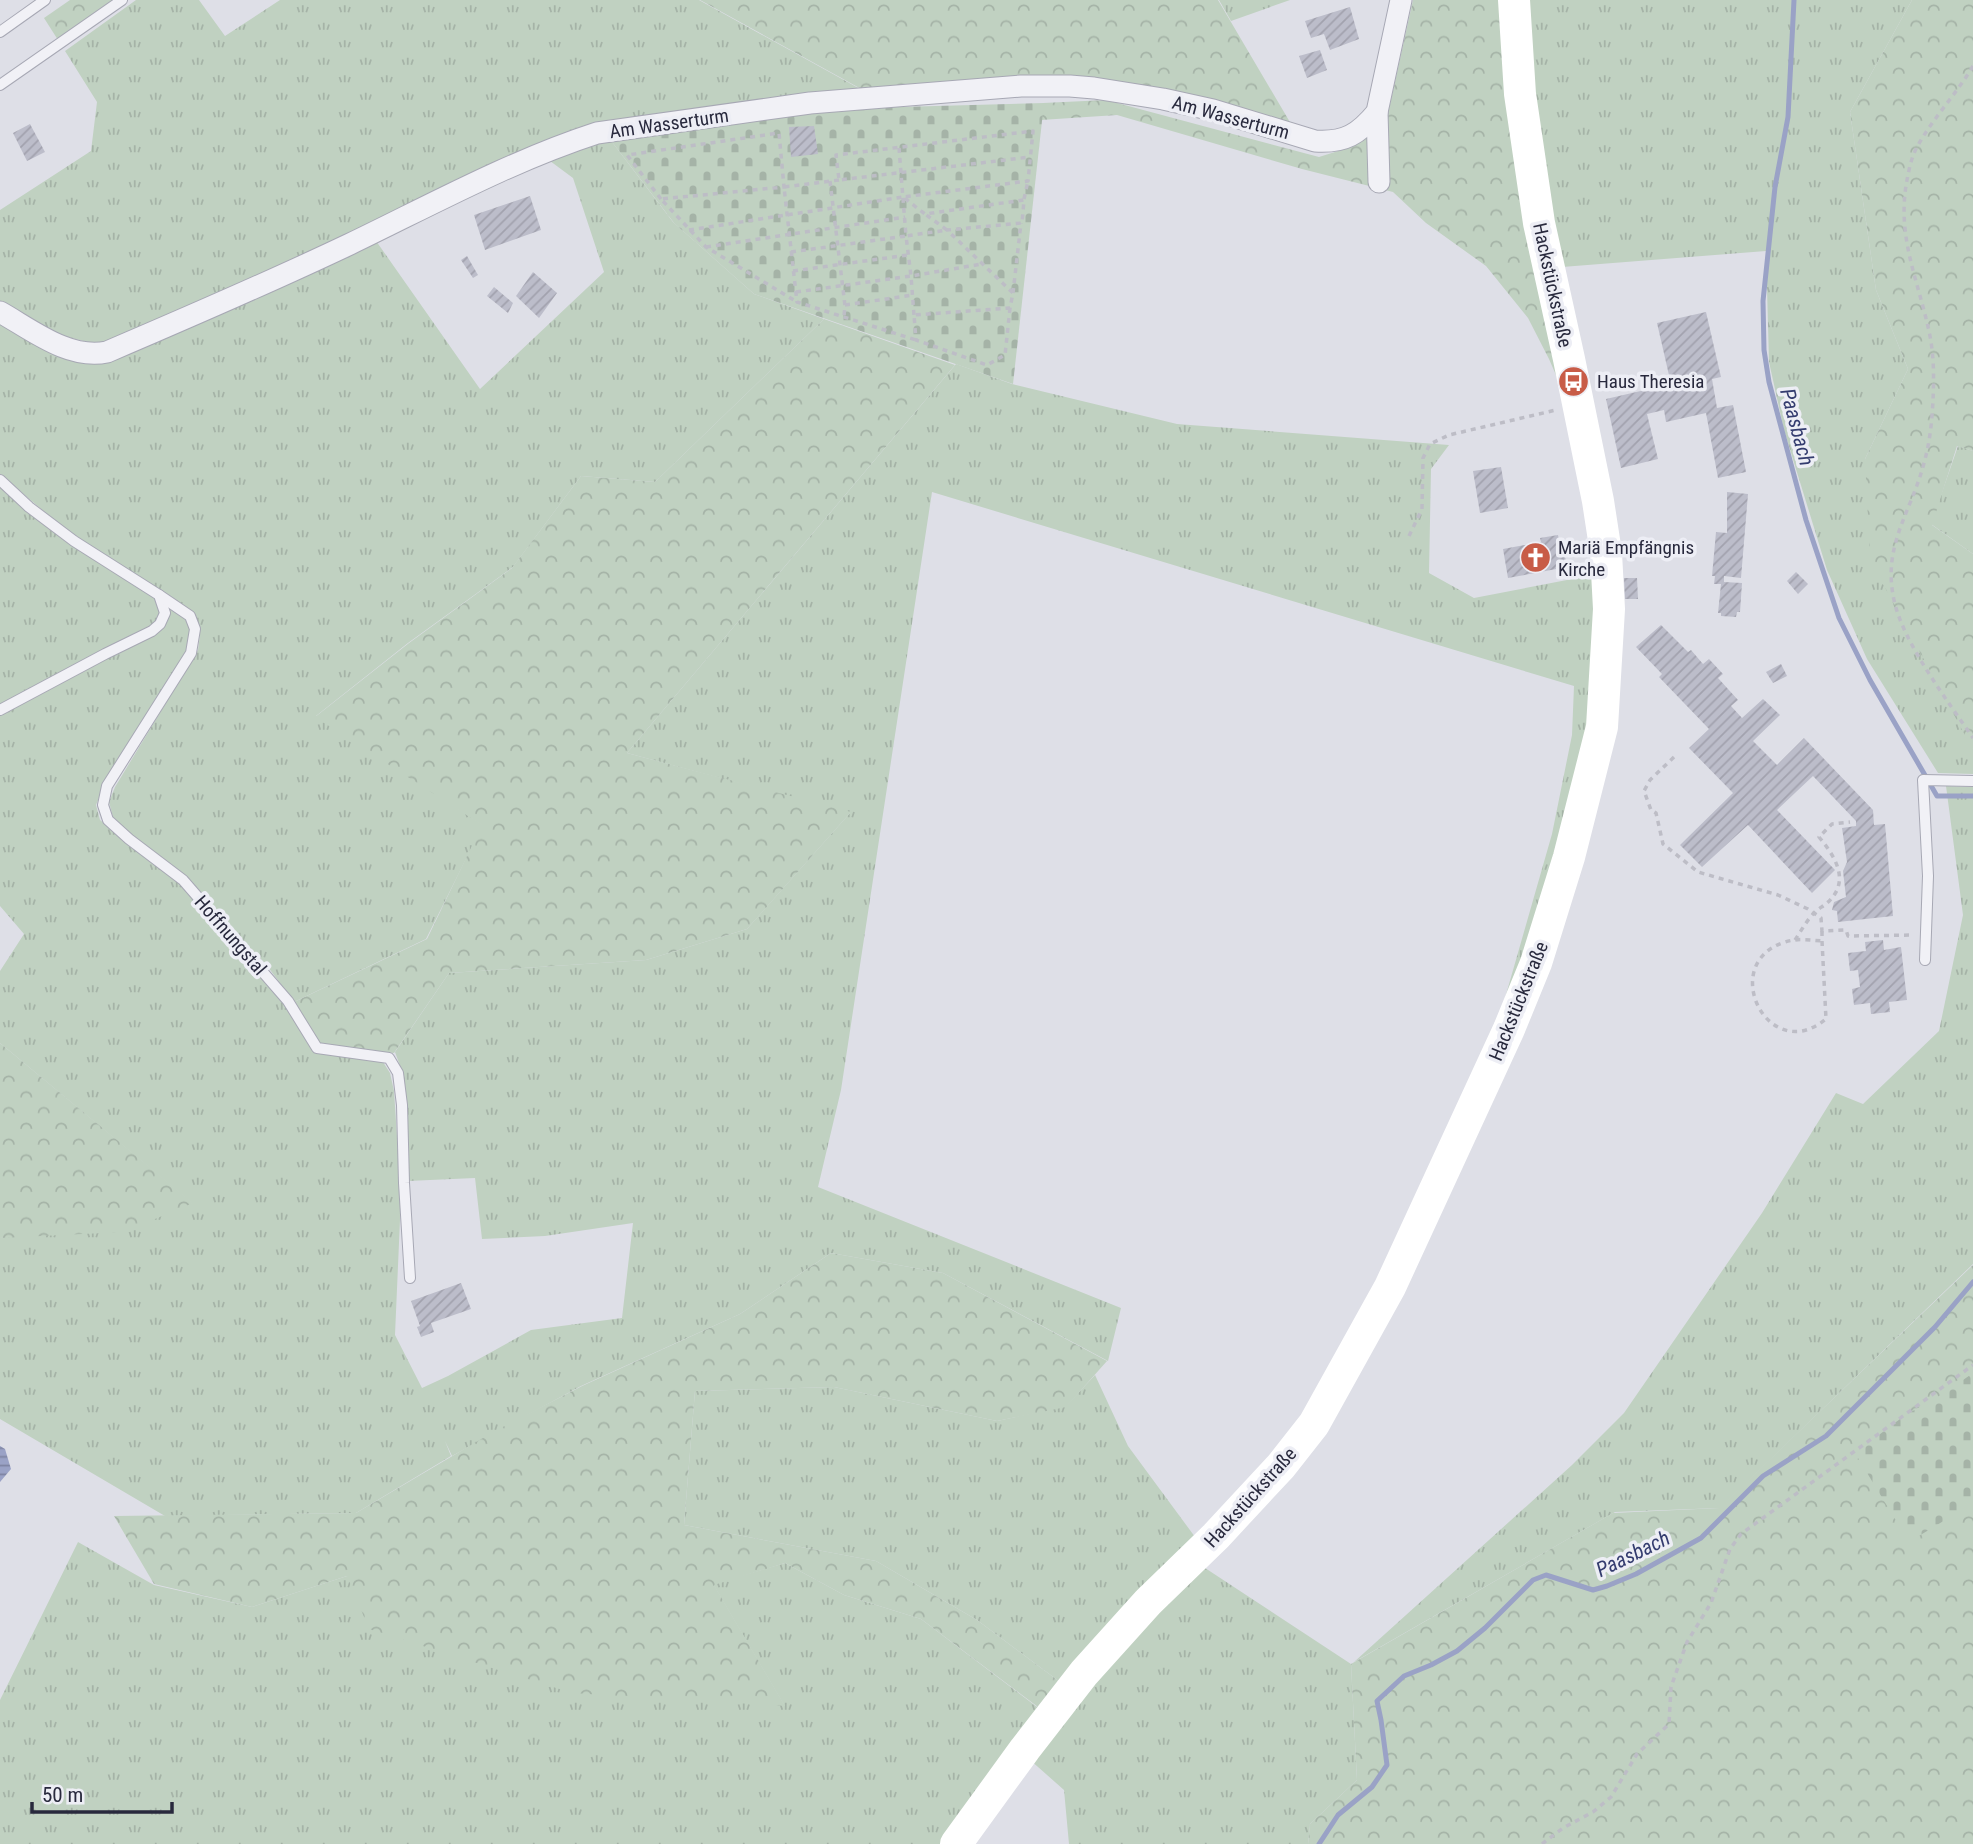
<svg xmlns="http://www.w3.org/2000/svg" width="1973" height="1844" font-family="'Roboto Condensed',sans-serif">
<defs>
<pattern id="grass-tufts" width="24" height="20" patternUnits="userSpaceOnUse" patternTransform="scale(1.75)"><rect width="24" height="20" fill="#c0d1c1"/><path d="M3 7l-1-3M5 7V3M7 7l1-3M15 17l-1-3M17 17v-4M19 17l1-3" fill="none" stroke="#a5b3a7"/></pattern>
<pattern id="forest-crowns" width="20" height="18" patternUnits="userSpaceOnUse" patternTransform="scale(1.75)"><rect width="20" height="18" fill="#c0d1c1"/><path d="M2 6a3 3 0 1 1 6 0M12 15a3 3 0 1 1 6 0" fill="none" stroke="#a5b3a7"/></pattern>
<pattern id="cemetery-stones" width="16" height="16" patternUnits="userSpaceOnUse" patternTransform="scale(1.75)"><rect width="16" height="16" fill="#c0d1c1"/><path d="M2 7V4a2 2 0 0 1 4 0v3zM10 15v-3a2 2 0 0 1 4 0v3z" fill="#a5b3a7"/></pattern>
<pattern id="water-rules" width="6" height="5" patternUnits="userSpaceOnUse" patternTransform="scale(1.75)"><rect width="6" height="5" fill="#9aa2c6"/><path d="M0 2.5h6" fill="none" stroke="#7e84a2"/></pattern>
<pattern id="building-hatch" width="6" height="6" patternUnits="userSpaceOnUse" patternTransform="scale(1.75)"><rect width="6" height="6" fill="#bcbdca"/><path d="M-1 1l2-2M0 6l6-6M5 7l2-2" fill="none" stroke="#a2a2ae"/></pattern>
</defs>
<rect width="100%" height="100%" fill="#dedfe7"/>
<g fill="url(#grass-tufts)">
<path d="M136,0H199L225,36L280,0H699L862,90L612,122L104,346L63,336L14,310L0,305V210L91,151L97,102L65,51Z"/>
<path d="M1219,0H1290L1231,21Z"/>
<path d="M1527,0H1912L1850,112L1876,290L1908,369L1865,459L1973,749V774L1938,773L1867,659L1827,570L1784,430L1769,362L1766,251L1562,267L1535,109Z"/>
<path d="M609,138L673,222L754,294L824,319L655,482L581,476L513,567L408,643L316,716L483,825L426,939L294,1002L265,963L245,943L204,895L186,878L131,836L113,817L109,802L115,787L198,650L200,635L198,623L74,537L0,474V321L97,361L374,238L480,389L604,272L573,178L546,158Z"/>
<path d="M956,364L1012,384L1177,424L1449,445L1431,469L1429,573L1474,598L1598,574L1604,653L1553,877L1497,1026L1552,834L1572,735L1574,686L932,492L841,1090L818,1187L1121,1308L1108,1361L943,1273L831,1253L740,1314L581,1386L452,1456L445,1441L451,1456L356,1513L165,1516L0,1419V1238L192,1203L0,1043V971L24,934L0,906V715L155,631L167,605C192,621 194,620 188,650L105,783L96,805L100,820L183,886L284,1003L383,1062L390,1073L394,1091L401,1197L395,1335L422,1388L448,1376L531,1330L622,1318L633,1223L545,1236L482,1239L475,1178L408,1181L403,1074L395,1052L449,973L646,960L747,929L850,813L627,753Z"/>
<path d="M1958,446L1973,451V554L1931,524Z"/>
<path d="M0,486L155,597L161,611L152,627L0,706Z"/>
<path d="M1946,786L1973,787V1264L1720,1508L1615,1512L1354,1662L1572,1465L1624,1413L1762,1213L1836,1093L1863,1104L1939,1031L1963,915Z"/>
<path d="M1095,1375L1128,1446L1198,1541L947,1844H0V1700L78,1542L154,1585L252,1607L347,1576L784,1705L713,1584L785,1563L844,1595L921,1619L1037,1707L1060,1682L977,1620L876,1561L684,1525L695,1391L834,1387L997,1421L1066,1406Z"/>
<path d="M1202,1566L1351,1664L1357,1780L1310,1824L1308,1844H1069L1064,1790L1029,1759L1109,1661Z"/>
</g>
<g fill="url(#forest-crowns)">
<path d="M70,0H113L58,40L44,18Z"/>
<path d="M700,0H1218L1294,129L1107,81L863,90Z"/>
<path d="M1413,0H1504L1569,405L1549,359L1528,318L1486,266L1426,223L1393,192L1302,169L1117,115L1041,120L1043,103L1106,100L1319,157L1354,146L1387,118Z"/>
<path d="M1912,0H1973V451L1957,446L1932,525L1973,554V750L1870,560L1865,459L1908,369L1876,290L1850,112Z"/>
<path d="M824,319L955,365L627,753L851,812L747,929L646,960L449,973L394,1053L319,1045L294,1002L427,939L482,825L315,717L409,643L512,568L581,476L655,482Z"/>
<path d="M0,1043L193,1203L124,1232L0,1238Z"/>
<path d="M831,1253L943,1273L1107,1361L1066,1407L997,1421L834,1387L695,1391L684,1525L876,1561L977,1620L1060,1682L1038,1707L921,1619L844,1595L785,1563L714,1585L785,1706L572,1693L369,1629L347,1576L252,1607L154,1584L114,1516L356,1513L493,1432L582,1386L740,1314Z"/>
<path d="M1973,1265V1844H1308L1310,1824L1357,1780L1351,1664L1613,1513L1719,1508Z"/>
</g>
<g fill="url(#cemetery-stones)">
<path d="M1044,103L1013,384L754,294L674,223L609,138L826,109Z"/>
<path d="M1973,1373V1503L1909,1542L1855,1453L1904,1416L1946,1392Z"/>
</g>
<path fill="url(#water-rules)" d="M0,1446L5,1449L11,1469L0,1482Z"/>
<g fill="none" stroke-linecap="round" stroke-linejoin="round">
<g stroke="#9aa2c6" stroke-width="5">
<path d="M1794,0L1788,117L1775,187L1763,301L1764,350L1769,382L1806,520L1839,618L1870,680L1937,796H1973"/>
<path d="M1319,1844L1338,1815L1372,1787L1387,1765L1381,1720L1377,1701L1404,1676L1431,1665L1457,1651L1485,1628L1533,1580L1546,1575L1593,1590L1607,1586L1636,1574L1701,1538L1763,1476L1826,1436L1935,1327L1973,1282"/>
</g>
</g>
<g fill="url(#building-hatch)">
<path d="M1350,7L1359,39L1330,50L1324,34L1311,38L1305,21Z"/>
<path d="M1320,50L1327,70L1307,78L1299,56Z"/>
<path d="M30,124L45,152L27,161L13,133Z"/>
<path d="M814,126L818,154L791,157L789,127Z"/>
<path d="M530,196L541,230L485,250L474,215Z"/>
<path d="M467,256L478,275L473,278L461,260Z"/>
<path d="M533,272L557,293L539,318L516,296Z"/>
<path d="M494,287L513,303L508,313L487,296Z"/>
<path d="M1706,312L1721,377L1712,379L1717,408L1733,405L1746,472L1718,478L1706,413L1666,422L1664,410L1647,414L1658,459L1621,468L1606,399L1671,384L1657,323Z"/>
<path d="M1501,467L1508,508L1480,513L1473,471Z"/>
<path d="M1727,492L1748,494L1741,578L1724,576V582L1742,583L1740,612H1737L1736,617L1721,616V613H1718L1721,584H1714L1715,576H1712L1716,532L1727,533Z"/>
<path d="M1558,535L1560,545H1563L1567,567L1508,578L1503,549L1541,542L1540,538Z"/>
<path d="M1796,572L1808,584L1798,594L1787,581Z"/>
<path d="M1624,578H1637L1638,599H1625Z"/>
<path d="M1661,625L1688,652L1691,650L1703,664L1709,659L1723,674L1718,678L1738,700L1731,706L1742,718L1763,699L1780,715L1753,741L1777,765L1804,738L1873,810L1874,825L1885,824L1893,916L1838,922L1837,911L1832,910L1834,902L1846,897L1843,871L1847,862L1842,828L1856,826V821L1813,776L1777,810L1835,870L1812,893L1748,825L1702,867L1680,845L1733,793L1689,748L1709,729L1659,677L1662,674L1636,647Z"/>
<path d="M1781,664L1787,676L1773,683L1766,672Z"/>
<path d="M1883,940L1884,950L1901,947L1907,1000L1889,1002L1890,1012L1871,1014L1870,1003L1854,1005L1852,989L1860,987L1858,970L1850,971L1848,953L1866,951L1865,942Z"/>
<path d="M461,1283L471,1309L431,1323L434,1332L421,1337L417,1327L420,1326L411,1301Z"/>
</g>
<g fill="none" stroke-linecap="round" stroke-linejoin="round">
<defs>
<g id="lane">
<path d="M0,32L45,0"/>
<path d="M0,85L122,0"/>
<path d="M0,480L29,507L74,541L159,595L165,613L160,624L152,631L105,654L0,710"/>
<path d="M159,595L190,616L195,629L191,653L107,786L103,805L108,820L129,839L183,880L288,1001L317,1048L389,1058L398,1073L402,1105L404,1183L410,1278"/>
<path d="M1925,960L1928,876L1923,780L1973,781"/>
</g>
<g id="street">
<path d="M1377,112L1379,182"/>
<path d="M0,312C32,330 69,360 107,352C189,317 270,282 350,244C431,205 511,161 597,133L810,103L1021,86H1070L1094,88L1163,99L1213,110L1315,141C1345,143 1359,134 1377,112L1401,0"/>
</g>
</defs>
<use href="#lane" stroke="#a7a8b4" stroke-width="12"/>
<use href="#street" stroke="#a7a8b4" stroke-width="23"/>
<g stroke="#bdbdc6" stroke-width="3.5" stroke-dasharray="5 5" stroke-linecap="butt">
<path d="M1973,66C1956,95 1931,120 1916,149C1911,159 1909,170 1907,180C1896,238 1919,281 1930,336C1934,357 1934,379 1933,400C1932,421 1930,442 1924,463C1911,513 1882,545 1894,600C1903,643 1948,701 1973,738"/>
<path d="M899,148L906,236L947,230L925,214"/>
<path d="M839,180L784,187L797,302L916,340"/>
<path d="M830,181L845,306L844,316"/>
<path d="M661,199L627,155L779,133L784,187L661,199L706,247L797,302"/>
<path d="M1024,199L1028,181"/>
<path d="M689,230L903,197"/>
<path d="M706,247L905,217"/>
<path d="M791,252L906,236L911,276L982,264"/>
<path d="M793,271L908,255"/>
<path d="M796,292L911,276L914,315"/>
<path d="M1013,293L1021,223"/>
<path d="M845,305L913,295"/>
<path d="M1010,308L1005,355L987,365L916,340L914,315L1010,308L1013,293L947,230L1022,223L1024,200L925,214L903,197L1028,181L1033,131L836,155L839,180L1030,157"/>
<path d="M1409,536L1422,509L1423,458L1430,444L1449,435L1556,410"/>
<path d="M1674,757L1650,780L1644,791L1651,810L1656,813L1663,844L1698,872L1778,895L1808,909L1821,918L1822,931L1846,930L1848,936L1914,935"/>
<path d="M1822,931V941L1826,1019C1768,1067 1717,963 1785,942C1797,938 1810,940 1822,941"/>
<path d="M1795,940C1801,931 1807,920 1814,913C1819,908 1826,905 1831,899C1850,878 1833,854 1819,837L1832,824L1850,822"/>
<path d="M1542,1844L1563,1828L1593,1812L1611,1797L1637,1754L1669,1724L1671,1687L1687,1642L1711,1603L1730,1549L1741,1534L1973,1365"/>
</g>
<use href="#lane" stroke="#f1f1f6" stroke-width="10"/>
<use href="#street" stroke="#f1f1f6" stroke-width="21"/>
<path stroke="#fff" stroke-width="32" d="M956,1844L1025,1749L1084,1673L1148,1602L1216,1536L1281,1466L1314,1424L1390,1287L1509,1029L1536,963L1569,857L1602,727L1609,609L1606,553L1598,501L1569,359L1539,223L1520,94L1514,0"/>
</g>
<defs>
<symbol id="bus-disc" viewBox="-11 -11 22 22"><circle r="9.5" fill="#c85c47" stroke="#edeef5"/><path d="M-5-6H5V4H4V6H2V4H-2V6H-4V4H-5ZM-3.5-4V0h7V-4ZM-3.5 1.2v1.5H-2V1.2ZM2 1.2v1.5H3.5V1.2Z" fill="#fff"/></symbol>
<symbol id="church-disc" viewBox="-11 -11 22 22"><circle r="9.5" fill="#c85c47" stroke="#edeef5"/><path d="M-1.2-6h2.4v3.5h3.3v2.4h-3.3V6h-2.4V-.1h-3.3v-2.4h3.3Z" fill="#fff"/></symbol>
</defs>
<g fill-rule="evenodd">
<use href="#bus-disc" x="1556" y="364" width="35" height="35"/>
<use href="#church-disc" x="1518" y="540" width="35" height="35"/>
</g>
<g text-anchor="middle" stroke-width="7" stroke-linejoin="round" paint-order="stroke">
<g font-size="19" fill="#28293d" stroke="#edeef5">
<text transform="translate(1231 117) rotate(15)" y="7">Am Wasserturm</text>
<text transform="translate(669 123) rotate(-8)" y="7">Am Wasserturm</text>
<text transform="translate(1553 285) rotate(78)" y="7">Hackstückstraße</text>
<text transform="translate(231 935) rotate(49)" y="7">Hoffnungstal</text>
<text transform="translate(1518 1001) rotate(-68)" y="7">Hackstückstraße</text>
<text transform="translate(1250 1497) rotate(-48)" y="7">Hackstückstraße</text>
</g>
<g font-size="19" fill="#28293d" stroke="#edeef5" text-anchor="start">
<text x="1597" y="388">Haus Theresia</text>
<text x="1558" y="554">Mariä Empfängnis<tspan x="1558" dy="22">Kirche</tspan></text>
</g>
<g font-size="21" font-style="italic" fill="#343c6f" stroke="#edeef5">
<text transform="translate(1797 427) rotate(75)" y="7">Paasbach</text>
<text transform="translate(1633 1554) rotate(-26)" y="7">Paasbach</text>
</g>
</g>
<path d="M32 1802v10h140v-10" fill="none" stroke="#28293d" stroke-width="3.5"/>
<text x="42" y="1802" font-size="21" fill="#28293d" stroke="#edeef5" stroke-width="5" paint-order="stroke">50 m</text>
</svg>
